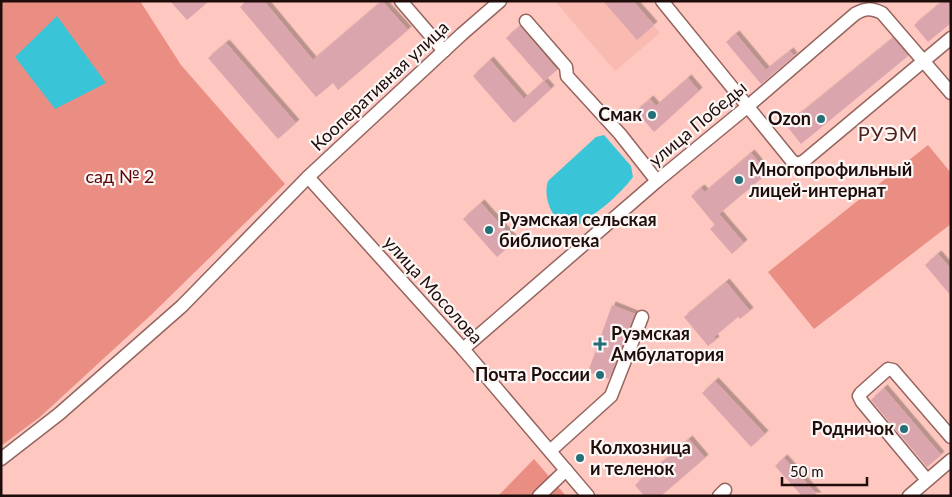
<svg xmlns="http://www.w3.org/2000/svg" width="952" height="497" font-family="Lato,sans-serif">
<defs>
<filter id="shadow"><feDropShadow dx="3.5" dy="-3.5" stdDeviation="0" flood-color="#0004"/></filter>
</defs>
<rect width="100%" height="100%" fill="#fec7bf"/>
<path fill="#f9bab2" d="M555,1H633L660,33L615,71Z"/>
<g fill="#ea8e83">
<path d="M1,1H140L181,65L285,184L151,315L40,417L1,446Z"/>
<path d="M928,145L951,173V224L814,329L768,272Z"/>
<path d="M534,459L566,496H498Z"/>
</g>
<g fill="#39c5d7">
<path d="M57,16L106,83L55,109L15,57Z"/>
<path d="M604,135L631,166L633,177C617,198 596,214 573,228C554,225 542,199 548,181L596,137Z"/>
</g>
<g fill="#dba5ae" filter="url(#shadow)">
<path d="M170,1H209L187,20Z"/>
<path d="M246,1H264L313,60L382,1L408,30L338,90L333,83L316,97L240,7Z"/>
<path d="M603,1H633L654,25L637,40Z"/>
<path d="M943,1H951V23L928,42L914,25Z"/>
<path d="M520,26L557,70L544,81L506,38Z"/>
<path d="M736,34L766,70L790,51L794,56L761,84L726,42Z"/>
<path d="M893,38L908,56L801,144L786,125Z"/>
<path d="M226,43L296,123L278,139L208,58Z"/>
<path d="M490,60L524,99L544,81L551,89L514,123L473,76Z"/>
<path d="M688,78L699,91L654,132L636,111L650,99L656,106Z"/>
<path d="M751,153L768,173L719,214L744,243L732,254L710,229L715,225L691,196L701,188L705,192Z"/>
<path d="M481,203L515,241L497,257L463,219Z"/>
<path d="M938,254L951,269V296L925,265Z"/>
<path d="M726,282L750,311L740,319L738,317L714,337L716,340L708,346L684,317Z"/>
<path d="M612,305L635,314L609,379L588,372Z"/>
<path d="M715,381L765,434L751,447L702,393Z"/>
<path d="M884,388L941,455L927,467L871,400Z"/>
<path d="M689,439L705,458L661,496H644L635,485Z"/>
<path d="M784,458L818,496H802L775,466Z"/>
</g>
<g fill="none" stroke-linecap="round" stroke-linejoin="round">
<defs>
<g id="minor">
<path d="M401,1L444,51"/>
<path d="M662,1L792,161L798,164L804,161L951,38"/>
<path d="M526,21L566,67L567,76L620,134L657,181"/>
<path d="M308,177L463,349L588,496"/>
<path d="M463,349L657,181L747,107L855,14C865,8 871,8 882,13L951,93"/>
<path d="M550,451L611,396L642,317"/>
<path d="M1,459L59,414L182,306L308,177L462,34L500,1"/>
<path d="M927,480L862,402L859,396L861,393L888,369L893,370L951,437"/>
<path d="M539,496L566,470"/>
<path d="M719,496L725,490"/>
<path d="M909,496L951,460"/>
</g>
</defs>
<use href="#minor" stroke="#95645e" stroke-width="15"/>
<use href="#minor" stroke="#fff" stroke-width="12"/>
</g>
<g fill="#256f78" stroke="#fcf6f5" stroke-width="2">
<circle cx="652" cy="115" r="5"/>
<circle cx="821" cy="119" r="5"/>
<circle cx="739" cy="180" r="5"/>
<circle cx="489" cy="230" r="5"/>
<path d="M597.5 336.5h5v5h5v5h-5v5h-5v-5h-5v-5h5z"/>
<circle cx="600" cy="375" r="5"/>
<circle cx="904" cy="429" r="5"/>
<circle cx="580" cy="458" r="5"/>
</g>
<g text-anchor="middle" stroke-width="4.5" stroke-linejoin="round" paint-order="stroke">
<g font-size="18" fill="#1f0d0b" stroke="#fcf6f5">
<text transform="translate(380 86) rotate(-43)" y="6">Кооперативная улица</text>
<text transform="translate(698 124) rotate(-40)" y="6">улица Победы</text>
<text transform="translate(433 290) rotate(48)" y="6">улица Мосолова</text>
</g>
<g font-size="18" font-weight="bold" fill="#1f0d0b" stroke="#fcf6f5" text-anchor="end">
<text x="642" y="121">Смак</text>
<text x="811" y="125">Ozon</text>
<text x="749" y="176" text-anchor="start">Многопрофильный<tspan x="749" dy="21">лицей-интернат</tspan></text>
<text x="499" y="226" text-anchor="start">Руэмская сельская<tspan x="499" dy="21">библиотека</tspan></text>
<text x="611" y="340" text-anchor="start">Руэмская<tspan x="611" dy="21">Амбулатория</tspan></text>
<text x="590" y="381">Почта России</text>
<text x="894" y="435">Родничок</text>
<text x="590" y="454" text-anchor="start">Колхозница<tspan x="590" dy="21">и теленок</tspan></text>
</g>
<g font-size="18" fill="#5b0405" stroke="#fcf6f5">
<text x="120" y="183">сад № 2</text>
</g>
<g font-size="20" letter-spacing="1" fill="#4f2420" stroke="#fcf6f5">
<text x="888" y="141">РУЭМ</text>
</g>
</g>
<rect width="952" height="497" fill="none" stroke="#1f0d0b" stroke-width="5"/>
<path d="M782 477v8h85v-8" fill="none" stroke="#1f0d0b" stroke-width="2.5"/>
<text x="790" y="477" font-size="15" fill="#1f0d0b" stroke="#fcf6f5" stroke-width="4" paint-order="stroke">50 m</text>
</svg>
